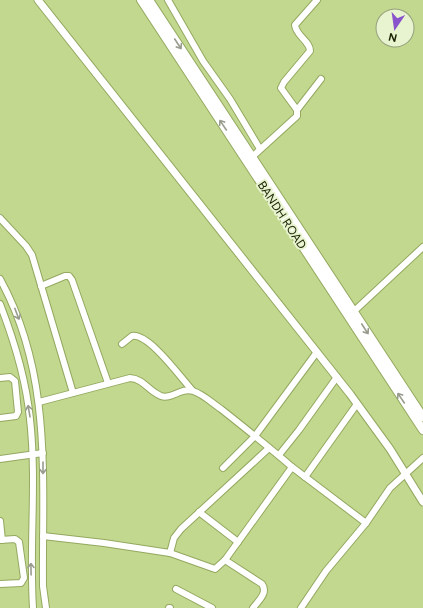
<svg xmlns="http://www.w3.org/2000/svg" width="423" height="608" font-family="Figtree,sans-serif">
<rect width="100%" height="100%" fill="#c2d88e"/>
<g fill="none" stroke-linecap="round" stroke-linejoin="round">
<defs>
<g id="minor">
<path d="M168,0L203,61L230,99L260,149"/>
<path d="M297,110L321,79"/>
<path d="M252,157L297,116V110L281,88L284,82L310,51C310,41 296,36 295,25L317,0"/>
<path d="M0,218L26,246L32,255L73,393"/>
<path d="M0,279C53,375 42,480 43,586L46,608"/>
<path d="M41,286L65,276H69L72,280L108,383"/>
<path d="M0,304C14,340 26,379 30,419C37,482 29,545 33,608"/>
<path d="M351,314L423,247"/>
<path d="M122,344L132,336C149,333 181,378 192,390"/>
<path d="M0,378L10,377L15,381L18,412L16,416L0,418"/>
<path d="M39,402L130,378C144,379 148,391 161,396C171,400 181,387 193,391C203,394 212,403 221,409C245,428 269,447 292,467"/>
<path d="M279,455L299,430L337,377"/>
<path d="M0,459L43,453"/>
<path d="M223,468L255,436L317,352"/>
<path d="M305,477L357,404"/>
<path d="M199,512L238,542"/>
<path d="M0,521L2,540"/>
<path d="M43,536L104,543L170,553L215,569L225,560L292,467L366,523L390,488L423,458"/>
<path d="M0,540L15,539L19,542L24,578L21,583L0,584"/>
<path d="M170,553L174,538L181,529L269,448"/>
<path d="M225,560L262,584C268,593 259,600 253,608"/>
<path d="M176,589L212,608"/>
<path d="M169,608H170"/>
<path d="M301,608L326,571L366,523"/>
</g>
<path id="tertiary" d="M38,0L350,394L390,449L423,502"/>
<g id="secondary">
<path d="M141,0L423,430"/>
<path d="M149,0L423,417"/>
</g>
</defs>
<use href="#minor" stroke="#94a860" stroke-width="8"/>
<use href="#tertiary" stroke="#94a860" stroke-width="9"/>
<use href="#secondary" stroke="#94a860" stroke-width="10"/>
<use href="#minor" stroke="#fff" stroke-width="6"/>
<use href="#tertiary" stroke="#fff" stroke-width="7"/>
<use href="#secondary" stroke="#fff" stroke-width="8"/>
</g>
<defs><path id="oneway-shaft" d="M-6 0H5M1.5-3L5.5 0L1.5 3" fill="none" stroke-width="1.6" stroke-linecap="round" stroke-linejoin="round"/></defs>
<g stroke="#989c8e">
<use href="#oneway-shaft" transform="translate(178 44) rotate(57)"/>
<use href="#oneway-shaft" transform="translate(223 125) rotate(-124)"/>
<use href="#oneway-shaft" transform="translate(17 314) rotate(69)"/>
<use href="#oneway-shaft" transform="translate(365 329) rotate(57)"/>
<use href="#oneway-shaft" transform="translate(401 398) rotate(-124)"/>
<use href="#oneway-shaft" transform="translate(29 411) rotate(-100)"/>
<use href="#oneway-shaft" transform="translate(43 468) rotate(90)"/>
<use href="#oneway-shaft" transform="translate(31 569) rotate(-91)"/>
</g>
<g text-anchor="middle" stroke-width="4" stroke-linejoin="round" paint-order="stroke">
<g font-size="12" fill="#1b2205" stroke="#e8f4cf">
<text transform="translate(282 215) rotate(57)" y="4">BANDH ROAD</text>
</g>
</g>
<g transform="translate(395 28) rotate(193)"><circle r="19" fill="#e8f4cf" stroke="#96a07e"/>
<path d="M0-3L7 15L0 10L-7 15Z" fill="#8953cb"/>
<text y="-6" font-size="11" font-weight="bold" text-anchor="middle" fill="#1b2205">N</text>
</g>
</svg>
